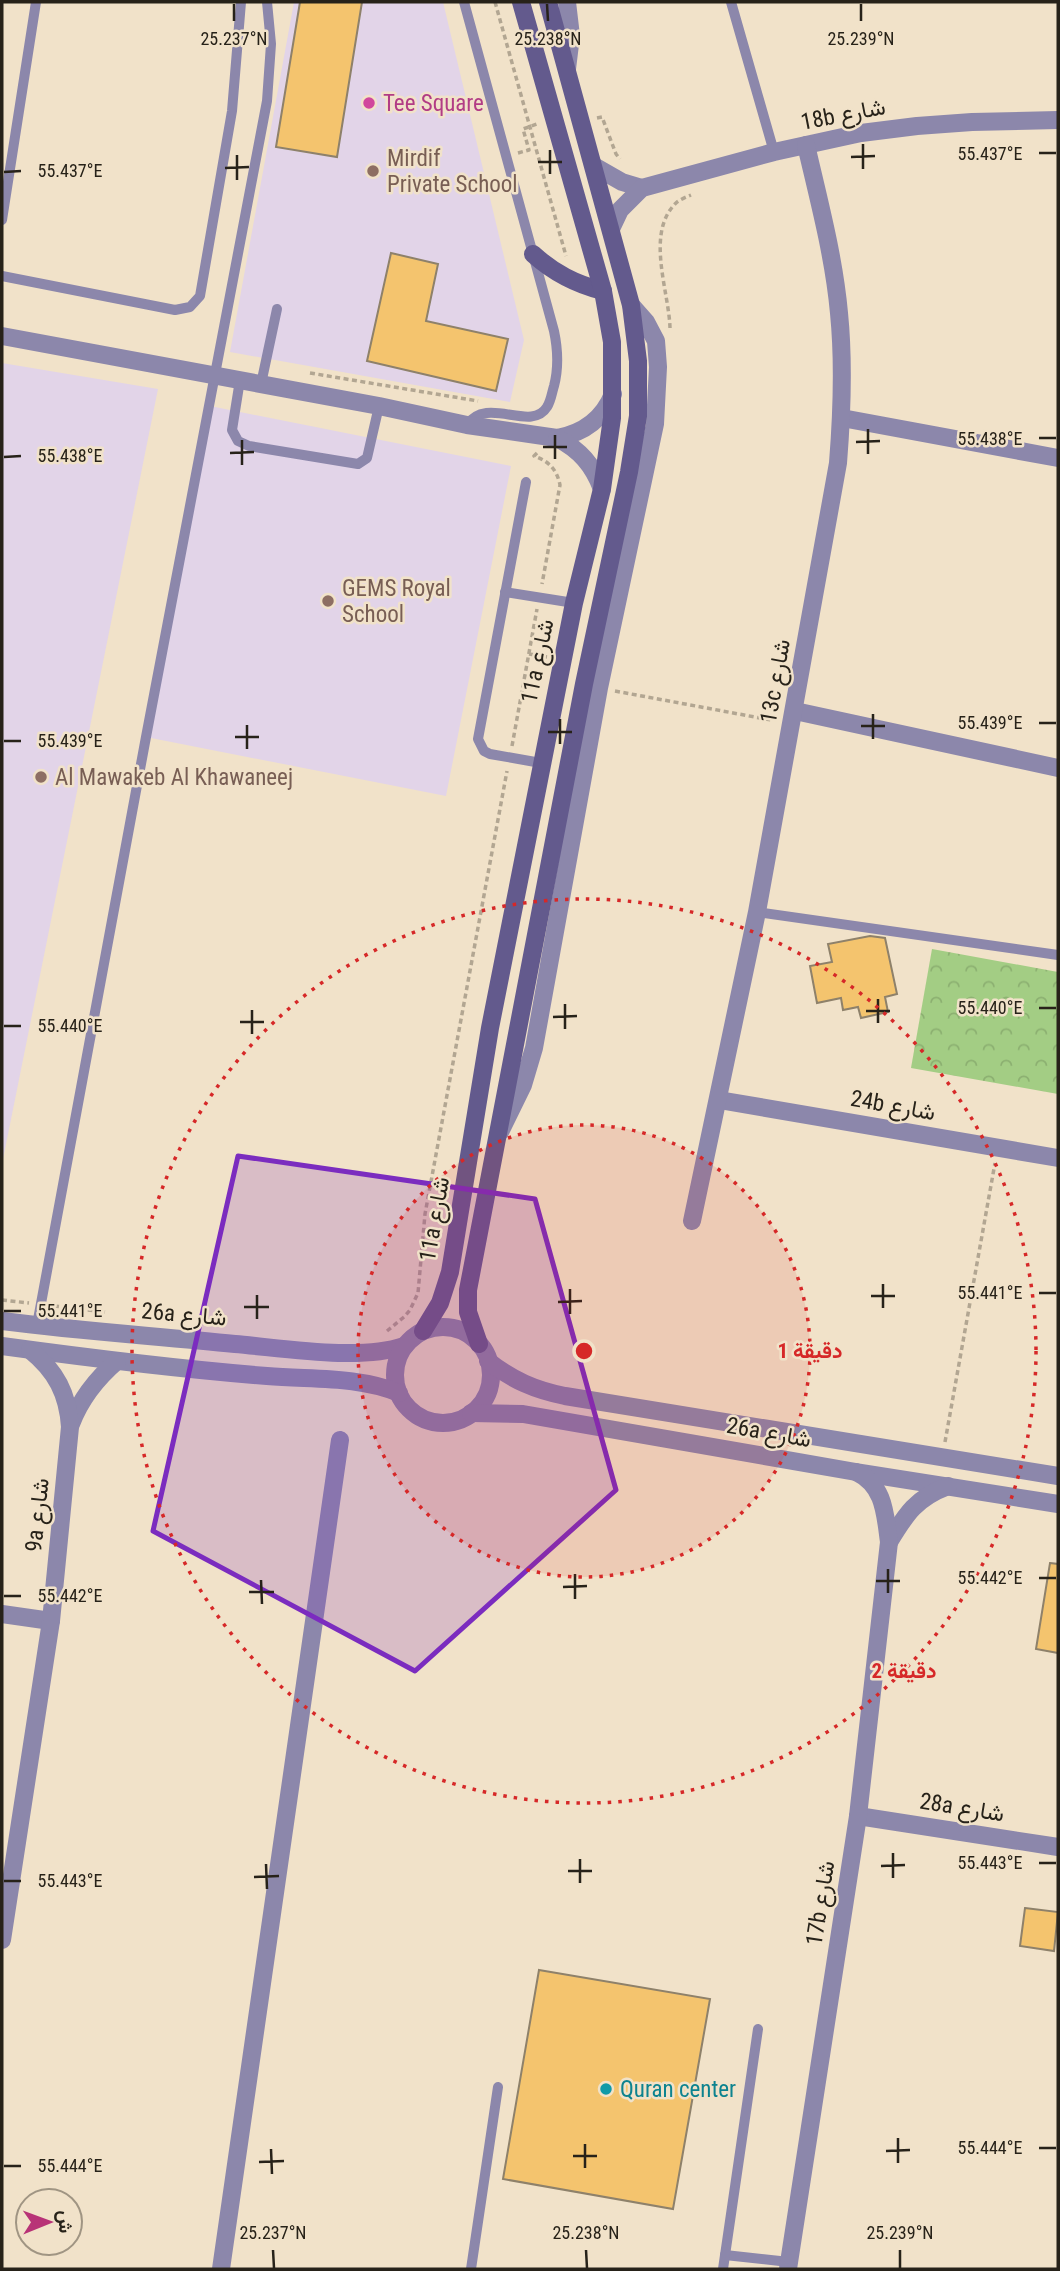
<svg xmlns="http://www.w3.org/2000/svg" width="1060" height="2271" font-family="'Roboto Condensed',Vazirmatn,sans-serif">
<defs>
<pattern id="park-crowns" width="20" height="18" patternUnits="userSpaceOnUse" patternTransform="scale(1.75)"><rect width="20" height="18" fill="#a3cd84"/><path d="M2 6a3 3 0 1 1 6 0M12 15a3 3 0 1 1 6 0" fill="none" stroke="#8cb071"/></pattern>
</defs>
<rect width="100%" height="100%" fill="#f1e2c9"/>
<g fill="#e2d4e8">
<path d="M294,2H443L524,340L510,402L230,352Z"/>
<path d="M2,363L158,389L2,1164Z"/>
<path d="M210,406L511,466L446,796L146,737Z"/>
</g>
<path fill="url(#park-crowns)" d="M932,949L1058,972V1094L911,1068Z"/>
<g fill="#f4c46e" stroke="#8e816a" stroke-width="2">
<path d="M300,2H362L337,157L276,147Z"/>
<path d="M391,253L438,264L426,321L508,339L496,391L367,361Z"/>
<path d="M870,936L885,938L897,994L885,997L888,1012L861,1018L858,1007L843,1010L841,998L817,1003L810,966L832,962L828,944Z"/>
<path d="M1050,1563L1058,1564V1653L1036,1649Z"/>
<path d="M1025,1908L1058,1912L1054,1951L1020,1946Z"/>
<path d="M539,1970L710,1999L673,2209L503,2179Z"/>
</g>
<g fill="none" stroke-linecap="round" stroke-linejoin="round">
<g stroke="#b2a692" stroke-width="3.5" stroke-dasharray="5 3.5" stroke-linecap="butt">
<path d="M495,2L566,256"/>
<path d="M597,118L602,117L616,154L620,159"/>
<path d="M518,153L529,150L523,129L537,124"/>
<path d="M670,328C669,291 645,233 676,203C679,200 686,197 691,195"/>
<path d="M310,373L478,401"/>
<path d="M537,453L534,456C549,461 557,470 560,485L542,584"/>
<path d="M529,654L547,657"/>
<path d="M615,691L771,720L772,716"/>
<path d="M512,746L537,609"/>
<path d="M2,1300L29,1303"/>
<path d="M54,1306L105,1312"/>
<path d="M387,1331L404,1317L410,1310L418,1293L425,1214L507,771"/>
<path d="M945,1442L995,1163"/>
</g>
<g stroke="#8c87ab" stroke-width="10">
<path d="M464,2L554,331C558,350 559,367 554,386C552,392 551,401 547,407C531,433 487,395 467,425"/>
<path d="M731,2L774,152"/>
<path d="M2,220L36,2"/>
<path d="M2,276L175,310L190,307L200,296L232,111L241,2"/>
<path d="M240,380L232,430L238,441L249,446L358,464L367,458L379,406"/>
<path d="M261,384L277,309"/>
<path d="M526,482L478,739L484,751L490,754L541,763"/>
<path d="M505,592L574,603"/>
<path d="M757,912L1058,955"/>
<path d="M37,1325L146,737L267,101L271,44L267,2"/>
<path d="M725,2255L789,2262"/>
<path d="M471,2269L498,2087"/>
<path d="M723,2269L758,2029"/>
</g>
<g stroke="#8c87ab" stroke-width="18">
<path d="M567,69L571,36L567,2"/>
<path d="M594,166L622,182L642,188"/>
<path d="M611,229L620,210L642,188L774,152L861,133L917,126L972,122L1058,120"/>
<path d="M2,336L379,406L467,425L557,438C584,433 603,419 613,394"/>
<path d="M842,418L1058,458"/>
<path d="M557,438C580,450 593,465 602,489"/>
<path d="M795,711L1058,768"/>
<path d="M719,1100L1058,1158"/>
<path d="M500,1132L523,1085L534,1048L599,688L655,424L658,367L656,341L646,322L631,305"/>
<path d="M692,1221L757,912L838,463C842,413 844,363 839,313C834,257 819,201 806,145"/>
<path d="M2,1321C79,1331 157,1336 235,1344C283,1348 359,1361 404,1346"/>
<circle cx="443" cy="1375" r="48"/>
<path d="M2,1346C90,1358 178,1369 267,1376C312,1380 357,1376 399,1393"/>
<path d="M488,1361C512,1380 535,1390 565,1396L1058,1476"/>
<path d="M471,1413L523,1414L856,1472L1058,1504"/>
<path d="M71,1424C81,1398 96,1379 117,1361"/>
<path d="M889,1542C906,1514 916,1498 948,1486"/>
<path d="M2,1614L51,1621"/>
<path d="M858,1816L1058,1847"/>
<path d="M2,1940L51,1621L70,1427C68,1394 56,1371 30,1350"/>
<path d="M221,2269L340,1440"/>
<path d="M788,2269L858,1816L889,1542C885,1514 885,1486 856,1472"/>
</g>
<g stroke="#635a8d" stroke-width="18">
<path d="M533,254C554,273 575,284 603,291"/>
<path d="M423,1331L440,1303L450,1272L490,1028L574,603L602,489L612,418V342L603,291L521,2"/>
<path d="M479,1344L468,1312V1290L584,684L629,472L638,416V361L631,305L548,2"/>
</g>
</g>
<path fill="#7b2cbf" fill-opacity="0.2" stroke="#7b2cbf" stroke-width="5" stroke-linejoin="round" d="M238,1156L535,1199L616,1490L415,1671L153,1531Z"/>
<path fill="none" stroke="#272219" stroke-width="2.5" d="M234,4V21M547,4L548,21M861,4V21M863,144V169M550,150V174M1039,153H1056M237,155V180M851,157L875,156M538,162H562M225,168L249,167M4,172L21,171M868,429V454M555,435V459M1039,438H1056M242,440V465M856,442L880,441M543,447H567M230,453L254,452M4,457L21,456M873,714V739M560,719V744M1039,723H1056M247,725V749M861,726H885M548,732H572M235,737H259M4,741H21M878,999V1023M565,1004V1029M1039,1008H1056M252,1010V1034M866,1011H890M553,1017L577,1016M240,1022H264M4,1026H21M883,1284V1308M570,1289V1314M1039,1293H1056M257,1295V1319M871,1296H895M558,1302L582,1301M244,1307H269M4,1311H21M888,1569V1593M575,1574V1599M1039,1578H1056M261,1580L262,1604M876,1581H900M563,1587L587,1586M249,1592H274M4,1596H21M893,1853V1878M580,1859V1883M1039,1863H1056M266,1864L267,1889M881,1866L905,1865M568,1871H592M254,1877L279,1876M4,1881H21M898,2138V2163M585,2144V2168M1039,2148H1056M271,2149L272,2174M886,2151L910,2150M573,2156H597M259,2162L284,2161M4,2166H21M273,2250L274,2268M586,2250L587,2268M900,2250V2268"/>
<circle cx="584" cy="1351" r="226" fill="#d62828" fill-opacity=".12"/>
<g fill="none" stroke="#d62828" stroke-width="3.5" stroke-dasharray="3.5 7">
<circle cx="584" cy="1351" r="226"/>
<circle cx="584" cy="1351" r="452"/>
</g>
<circle fill="#d1479c" stroke="#f1e2c9" stroke-width="2.5" cx="369" cy="103" r="7"/>
<g fill="#8d6e63" stroke="#f1e2c9" stroke-width="2.5">
<circle cx="373" cy="171" r="7"/>
<circle cx="328" cy="601" r="7"/>
<circle cx="41" cy="777" r="7"/>
</g>
<circle fill="#0f9aa8" stroke="#f1e2c9" stroke-width="2.5" cx="606" cy="2089" r="7"/>
<g text-anchor="middle" stroke-width="5" stroke-linejoin="round" paint-order="stroke">
<g font-size="23" fill="#b23c85" stroke="#f1e2c9" text-anchor="start">
<text x="383" y="111">Tee Square</text>
</g>
<g font-size="23" fill="#272219" stroke="#f1e2c9">
<text transform="translate(843 114) rotate(-11)" y="8">18b شارع</text>
<text transform="translate(537 661) rotate(-78)" y="8">11a شارع</text>
<text transform="translate(775 681) rotate(-80)" y="8">13c شارع</text>
<text transform="translate(893 1105) rotate(10)" y="8">24b شارع</text>
<text transform="translate(434 1219) rotate(-80)" y="8">11a شارع</text>
<text transform="translate(184 1314) rotate(5)" y="8">26a شارع</text>
<text transform="translate(769 1432) rotate(10)" y="8">26a شارع</text>
<text transform="translate(37 1515) rotate(-84)" y="8">9a شارع</text>
<text transform="translate(962 1807) rotate(9)" y="8">28a شارع</text>
<text transform="translate(820 1903) rotate(-81)" y="8">17b شارع</text>
</g>
<g font-size="23" fill="#785e54" stroke="#f1e2c9" text-anchor="start">
<text x="387" y="166">Mirdif<tspan x="387" dy="26">Private School</tspan></text>
<text x="342" y="596">GEMS Royal<tspan x="342" dy="26">School</tspan></text>
<text x="55" y="785">Al Mawakeb Al Khawaneej</text>
</g>
<g font-size="23" fill="#0d838f" stroke="#f1e2c9" text-anchor="start">
<text x="620" y="2097">Quran center</text>
</g>
</g>
<g font-size="18" text-anchor="middle" fill="#272219" stroke="#f1e2c9" stroke-width="5" stroke-linejoin="round" paint-order="stroke">
<text x="234" y="45">25.237°N</text>
<text x="548" y="45">25.238°N</text>
<text x="861" y="45">25.239°N</text>
<text x="990" y="160">55.437°E</text>
<text x="70" y="177">55.437°E</text>
<text x="990" y="445">55.438°E</text>
<text x="70" y="462">55.438°E</text>
<text x="990" y="729">55.439°E</text>
<text x="70" y="747">55.439°E</text>
<text x="990" y="1014">55.440°E</text>
<text x="70" y="1032">55.440°E</text>
<text x="990" y="1299">55.441°E</text>
<text x="70" y="1317">55.441°E</text>
<text x="990" y="1584">55.442°E</text>
<text x="70" y="1602">55.442°E</text>
<text x="990" y="1869">55.443°E</text>
<text x="70" y="1887">55.443°E</text>
<text x="990" y="2154">55.444°E</text>
<text x="70" y="2172">55.444°E</text>
<text x="273" y="2239">25.237°N</text>
<text x="586" y="2239">25.238°N</text>
<text x="900" y="2239">25.239°N</text>
</g>
<circle cx="584" cy="1351" r="10" fill="#d62828" stroke="#f1e2c9" stroke-width="3.5"/>
<g font-size="21" text-anchor="middle" font-weight="bold" fill="#d62828" stroke="#f1e2c9" stroke-width="5" stroke-linejoin="round" paint-order="stroke">
<text x="810" y="1358">1 دقيقة</text>
<text x="904" y="1678">2 دقيقة</text>
</g>
<rect width="1060" height="2271" fill="none" stroke="#272219" stroke-width="7"/>
<g transform="translate(49 2222) rotate(89)"><circle r="33" fill="#f1e2c9" stroke="#a09583" stroke-width="2"/>
<path d="M0-5L12 26L0 18L-12 26Z" fill="#b83377"/>
<text y="-10" font-size="19" font-weight="bold" text-anchor="middle" fill="#272219">ش</text>
</g>
</svg>
